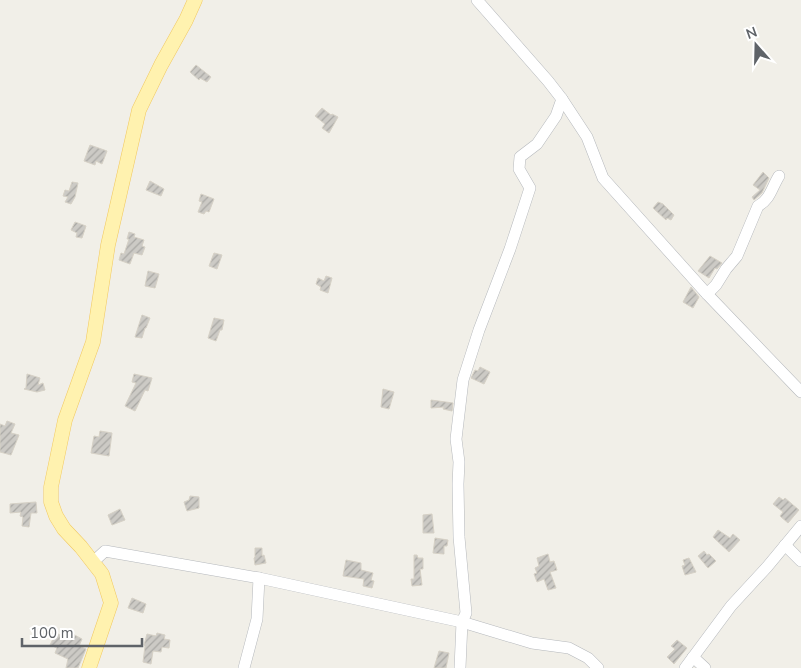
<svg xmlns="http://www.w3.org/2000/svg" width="801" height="668" font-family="'Nunito Sans',sans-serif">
<defs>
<pattern id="building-hatch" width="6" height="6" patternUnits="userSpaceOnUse" patternTransform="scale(1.25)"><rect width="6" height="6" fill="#cccac5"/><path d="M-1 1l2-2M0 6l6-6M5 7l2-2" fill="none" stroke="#a9a8a4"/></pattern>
</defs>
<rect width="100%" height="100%" fill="#f1efe8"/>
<g fill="url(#building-hatch)" stroke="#d6d1c6">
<path d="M196,65L211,77L207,82L200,78L199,80L190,72Z"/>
<path d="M322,108L331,115L332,114L338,117L329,133L322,128L325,124L315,116Z"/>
<path d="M90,145L107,151L102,164L96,161L95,165L84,161Z"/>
<path d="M763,172L769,178L762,193L754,200L752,197L760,190L753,185Z"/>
<path d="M150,181L164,189L161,196L146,190Z"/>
<path d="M72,182L78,183L75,197L71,204L65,202L68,197L63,196L65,190L69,191Z"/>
<path d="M201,194L214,199L209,212L206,211L204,214L198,212L202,202L199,201Z"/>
<path d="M658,202L663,204L674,215L671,220L667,218L666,220L653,208Z"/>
<path d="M75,222L86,226L82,238L76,237L77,233L71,230Z"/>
<path d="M129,232L135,234L134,237L144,240L142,246L145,247L142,255L134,253L130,264L119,260L121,253L124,254L129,239H127Z"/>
<path d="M214,253L222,255L217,269L209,266Z"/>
<path d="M710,256L722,263L717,269L715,268L709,278L698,271Z"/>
<path d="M148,271L159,274L155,288L145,286Z"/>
<path d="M326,276L332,278L328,293L320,290L321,287L316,284L318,278L324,281Z"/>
<path d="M691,287L699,297L693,308L683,302Z"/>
<path d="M142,315L150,318L146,328H145L142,338L135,337Z"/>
<path d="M214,318L224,320L222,330H220L216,341L208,338Z"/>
<path d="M480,367L490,372L484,384L471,378L475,370L478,371Z"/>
<path d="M27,374L40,378L38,385L43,383L45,390L37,392L24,389L26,388Z"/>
<path d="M134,374L152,378L148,391L145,390L135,411L125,406L136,383L132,382Z"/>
<path d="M383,389L394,392L389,409L381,407Z"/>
<path d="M431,400L453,403L452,411L443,409L444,407L431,408Z"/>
<path d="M7,421L15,424L11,433L19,435L11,455L0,452V424L5,426Z"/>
<path d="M100,431L112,433L109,456L91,453L94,436L99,437Z"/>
<path d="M190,496L199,497V508L187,511L184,502L189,500Z"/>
<path d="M779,497L783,500L785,498L799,510L788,523L780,516L783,512L773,504Z"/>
<path d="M36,502L37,513H31L29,527L22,526L23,517L20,516L21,512L10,513V504Z"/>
<path d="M120,509L125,520L112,525L108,515Z"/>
<path d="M432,514L434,533H423V515Z"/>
<path d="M718,530L730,538L733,534L740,540L729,552L713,537Z"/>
<path d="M435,538L448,540L447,546H444V554L433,553Z"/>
<path d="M255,548H262V556L264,555L266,563L255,565L254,558L255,557Z"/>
<path d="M704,551L707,555L709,554L716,561L708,568L698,556Z"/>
<path d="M548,554L550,562L554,561L557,570L550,572L556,588L548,590L544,579L537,582L534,574L537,573L535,568L539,566L537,558Z"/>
<path d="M414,555H417L418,558H423V569H420L422,585L412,586L411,579H414Z"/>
<path d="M689,558L696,572L685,575L682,566L685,565L683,560Z"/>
<path d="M346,560L361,563V570L373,573L371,580L374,581L372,588L363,586L364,579L343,576Z"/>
<path d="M132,598L146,604L143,613L128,608Z"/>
<path d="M56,633L69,639L71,633L82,639L79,646L86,649L78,668H66L68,659L55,653L57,648L50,645Z"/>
<path d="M157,633L165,635L164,639L170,640L169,648L162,647L161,652L153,651L151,664L143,662L145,646L144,645L147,634L156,636Z"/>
<path d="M677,640L687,648L674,664L667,657L675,649L671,646Z"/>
<path d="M439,651L449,653L446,668H434Z"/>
</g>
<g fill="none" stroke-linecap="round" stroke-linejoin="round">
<defs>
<g id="minor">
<path d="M477,0L548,81L562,99L587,137L603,178L707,294L801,392"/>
<path d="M707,294L716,285L726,269L737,256L758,206C770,200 772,187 779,176"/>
<path d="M785,545L801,561"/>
<path d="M93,562L105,551L259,578L462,622L532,643L569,648L588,658L598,668"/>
<path d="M693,657L705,668"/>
<path d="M244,668L257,619L259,578"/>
<path d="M460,668L462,622L466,613L459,537L458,484L459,462L456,439L463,380L479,330L510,249L530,188L519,169L520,157L537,144L556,116L562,99"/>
<path d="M685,668L731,606L767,567L801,526"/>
</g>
<path id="major" d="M89,668L111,603L102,574L81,547L64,529L56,516L51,502V487L65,420L93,342L108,245L139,110L161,65L186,20L195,0"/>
</defs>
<use href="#minor" stroke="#b5b8bc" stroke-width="12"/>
<use href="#major" stroke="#f2c960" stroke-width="15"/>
<use href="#minor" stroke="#fff" stroke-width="11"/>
<use href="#major" stroke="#fff2af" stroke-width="14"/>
</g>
<g transform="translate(756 45) rotate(340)" stroke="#ffffff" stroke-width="4" paint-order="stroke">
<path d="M0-4L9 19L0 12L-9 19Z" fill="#5f6368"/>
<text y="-8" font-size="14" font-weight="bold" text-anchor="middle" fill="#5f6368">N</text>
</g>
<path d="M22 638v8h120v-8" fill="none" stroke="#5f6368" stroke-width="2.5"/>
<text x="30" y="638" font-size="15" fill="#5f6368" stroke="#ffffff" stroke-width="4" paint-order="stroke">100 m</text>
</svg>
